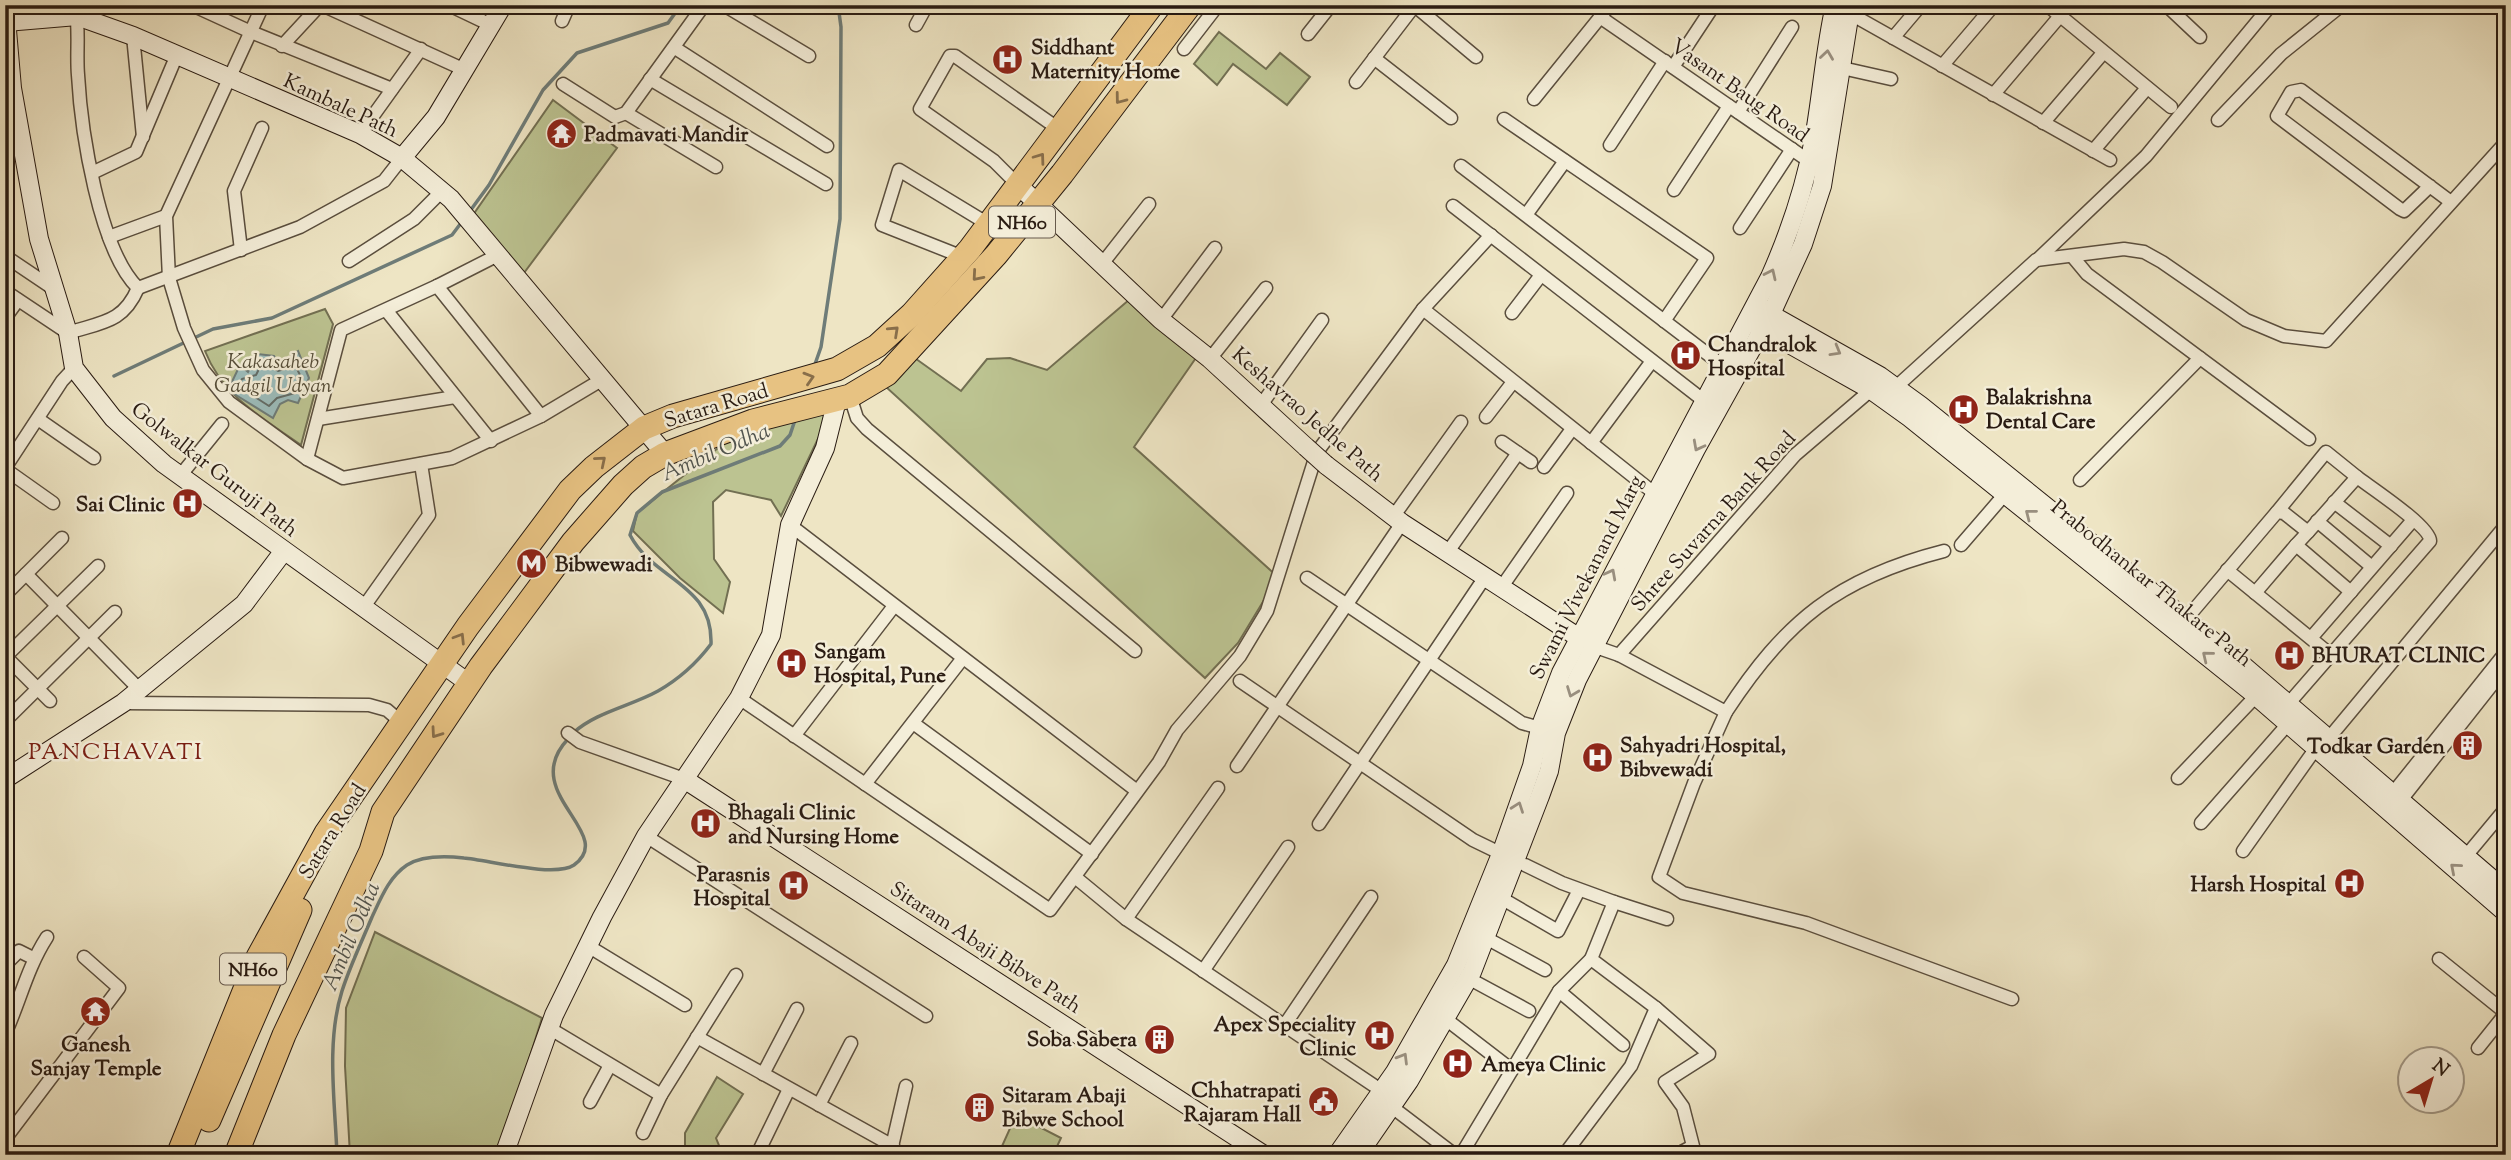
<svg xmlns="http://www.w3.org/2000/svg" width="2511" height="1160" font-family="'Sorts Mill Goudy',serif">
<rect width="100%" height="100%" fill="#eee5c4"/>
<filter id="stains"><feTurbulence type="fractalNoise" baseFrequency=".00286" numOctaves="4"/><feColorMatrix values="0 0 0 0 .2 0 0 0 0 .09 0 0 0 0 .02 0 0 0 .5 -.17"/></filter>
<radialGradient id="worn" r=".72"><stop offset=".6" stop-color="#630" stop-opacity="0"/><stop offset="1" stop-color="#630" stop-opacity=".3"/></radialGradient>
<g fill="#bcc391" stroke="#726f52" stroke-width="2">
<path d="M1219,32L1266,69L1280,53L1310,77L1287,105L1233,64L1217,85L1194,64Z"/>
<path d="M553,100L617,148L524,273L473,215Z"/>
<path d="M1130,299L1198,355L1134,447L1278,577L1238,643L1205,678L886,387L912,356L961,391L987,359L1010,358L1047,370Z"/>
<path d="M325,309L333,324L301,445C263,418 223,397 205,351Z"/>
<path d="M825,411L827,420L781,516L771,500L726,490L713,502L714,559L730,582L723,613L680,578L633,531L637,513L733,436Z"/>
<path d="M375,932L542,1018L499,1155H350L345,1066L346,1008Z"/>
<path d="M717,1077L743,1094L716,1138L720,1148L716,1155H695L685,1147V1133Z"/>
<path d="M1016,1115L1061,1138L1053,1155H998Z"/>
</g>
<path fill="#9cbdbc" stroke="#6e7c78" stroke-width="2" d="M298,351L309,378L298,403L288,400L280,404L273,418L231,392L230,386L239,367L241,366L248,372L258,354L274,356L279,365Z"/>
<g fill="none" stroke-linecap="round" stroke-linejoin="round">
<path stroke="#626c67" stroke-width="2" d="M263,361L278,371L295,365L301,377L295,393L277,398L269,406L238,386L242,379L256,375Z"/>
<g stroke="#6e7c78" stroke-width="3.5">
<path d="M470,211L489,185L543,90L577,53L668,23L681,5"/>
<path d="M814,367L821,347L840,219L841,27L838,5"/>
<path d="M114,376L213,329L272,318L452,235L461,223"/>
<path d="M573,733C596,712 631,706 658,691C679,679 696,664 711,644C713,583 654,581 630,535L637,513L662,492L780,446L790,435L795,420"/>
<path d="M337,1155C335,1102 326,1042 342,991C350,966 362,941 372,917C381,898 389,877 407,865C423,855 446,856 464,858C488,860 555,878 574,865C618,833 517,793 568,739"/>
</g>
<defs>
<g id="street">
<path d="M75,5C80,28 76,52 78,75C81,130 99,250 138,288L300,227L384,181L402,158"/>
<path d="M192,5L251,32L392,89"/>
<path d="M263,5L166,216L169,278L184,328L203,370L229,402L307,459L343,478L452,458L541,416L603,379"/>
<path d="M322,5L465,70"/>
<path d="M449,5L493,26"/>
<path d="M724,5L809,56"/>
<path d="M2047,5L2171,107"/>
<path d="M2166,5L2200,37"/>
<path d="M1415,6L1476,57"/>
<path d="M1849,13L2110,160"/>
<path d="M1600,17L1809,161L1816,162"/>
<path d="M562,21L569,5"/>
<path d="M916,25L927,5"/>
<path d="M1308,34L1331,5"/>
<path d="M133,36L143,137"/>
<path d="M1893,38L1921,5"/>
<path d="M282,46L320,5"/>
<path d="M675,48L827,146"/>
<path d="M1184,49L1218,5"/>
<path d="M1374,58L1451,118"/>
<path d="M1942,66L1994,5"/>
<path d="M1673,67L1714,5"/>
<path d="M1842,68L1891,79"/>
<path d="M650,79L826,184"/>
<path d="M1356,82L1415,5"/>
<path d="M563,84L615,117L626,113L704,5"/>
<path d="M1993,95L2060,16"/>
<path d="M1534,99L1610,5"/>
<path d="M1738,112L1792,27"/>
<path d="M626,113L716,167"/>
<path d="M1504,119L1707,258L1664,321"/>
<path d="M2218,120L2281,54L2342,5"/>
<path d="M2043,123L2103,53"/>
<path d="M5,131L20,130"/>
<path d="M360,134L421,49"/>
<path d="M1610,145L1665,61"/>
<path d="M2093,151L2147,88"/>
<path d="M1461,166L1722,365"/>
<path d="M92,173L136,152L176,57"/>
<path d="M1019,186L994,161L920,109L950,56H955L1060,130"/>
<path d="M2430,186L2404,211L2400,209L2277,116L2291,92L2301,90L2451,202"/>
<path d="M1674,190L1729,106"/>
<path d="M1453,206L1703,400"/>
<path d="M1526,215L1565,161"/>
<path d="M1740,228L1792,149"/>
<path d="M109,237L166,216"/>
<path d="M241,250L234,191L262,128"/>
<path d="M5,256L54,289"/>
<path d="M2072,256L2087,274L2309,439"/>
<path d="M963,257L882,225L899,170L988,224"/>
<path d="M2037,260L2146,156L2271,5"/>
<path d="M349,261L414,219L442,191"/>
<path d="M1102,264L1149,204"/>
<path d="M437,286L498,255"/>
<path d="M5,291L68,333C102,322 123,323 138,288"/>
<path d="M1423,309L1654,493"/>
<path d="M386,310L491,441"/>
<path d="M1512,313L1541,275"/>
<path d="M5,318L18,300"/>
<path d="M1161,320L1215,248"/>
<path d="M1210,359L1266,288"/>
<path d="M1896,387L2036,260L2124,249L2144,252L2162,262L2246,320L2284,336L2326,341L2506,142"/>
<path d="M850,396L857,418L867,429L1135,651"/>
<path d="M1261,405L1322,320"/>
<path d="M1486,417L1513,382"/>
<path d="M38,419L94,458"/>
<path d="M318,419L455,397"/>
<path d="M1502,442L1531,462"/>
<path d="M1591,443L1652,361"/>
<path d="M307,459L341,330L437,286L541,416"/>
<path d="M1544,467L1572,429"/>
<path d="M5,468L62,381L74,368"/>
<path d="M5,469L53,503"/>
<path d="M180,476L222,424"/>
<path d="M2080,480L2200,358"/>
<path d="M2334,502L2391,546"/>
<path d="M2277,512L2326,452L2357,477"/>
<path d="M1393,517L1461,422"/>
<path d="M2317,521L2372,567"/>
<path d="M790,525L1137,791"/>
<path d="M2308,532L2296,545L2351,592"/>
<path d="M1961,545L2005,494"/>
<path d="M1447,553L1518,453"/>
<path d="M2227,570L2331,655"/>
<path d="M26,574L139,689"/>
<path d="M1307,578L1522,723L1540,728"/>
<path d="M1501,588L1567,493"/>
<path d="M2255,593L2296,545"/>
<path d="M5,595L62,538"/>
<path d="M363,608L429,515L421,464"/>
<path d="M2187,618L2277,512L2284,513L2308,532L2357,477C2370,487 2431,527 2430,541L2289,703"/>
<path d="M2311,638L2413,520"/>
<path d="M1593,646L1619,655L1726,712C1785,621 1838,578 1944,551"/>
<path d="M1619,655L1795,455L1871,390"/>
<path d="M5,656L50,701"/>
<path d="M5,657L98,566"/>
<path d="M1240,681L1473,840L1506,856"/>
<path d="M739,698L1050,910L1159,762L1177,730L1240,656L1267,611L1317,452L1423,309L1491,235"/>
<path d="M123,703L369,705L387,710L401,722"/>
<path d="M1726,712L1694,783L1659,877L1683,893L1806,923L2012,999"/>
<path d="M5,721L115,612"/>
<path d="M913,723L1092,854"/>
<path d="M568,733L580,742L684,779"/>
<path d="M794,736L894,606"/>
<path d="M2329,738L2506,525"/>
<path d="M1237,766L1402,523"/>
<path d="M2178,778L2256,696"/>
<path d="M865,784L963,658"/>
<path d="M2393,793L2506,652"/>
<path d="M2401,800L2506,667"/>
<path d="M2201,823L2288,724"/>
<path d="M1319,824L1485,577"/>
<path d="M646,836L926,1016"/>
<path d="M2243,851L2316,748"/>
<path d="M2466,856L2506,808"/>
<path d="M1525,865L1562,883L1614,902L1591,959L1656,1008L1631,1066L1564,1155"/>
<path d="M1075,877L1126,919L1382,1091"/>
<path d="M1501,898L1558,931L1579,890"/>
<path d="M1614,902L1667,919"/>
<path d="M5,909L7,907"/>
<path d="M1126,919L1218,788"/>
<path d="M1486,938L1545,970"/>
<path d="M588,946L685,1005"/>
<path d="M2439,959L2506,1013"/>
<path d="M5,965L19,951L33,958"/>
<path d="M1203,971L1288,847"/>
<path d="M1468,978L1529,1011"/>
<path d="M1559,991L1623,1045"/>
<path d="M1656,1008L1709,1054L1665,1082L1683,1107L1693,1146L1676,1155"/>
<path d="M1447,1020L1512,1070L1559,991L1591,959"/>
<path d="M1284,1026L1371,897"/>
<path d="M549,1028L661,1095L736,975"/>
<path d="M5,1034C20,1001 27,968 47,937"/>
<path d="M697,1037L893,1146"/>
<path d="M2478,1048L2506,1013"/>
<path d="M763,1074L797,1009"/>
<path d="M590,1102L610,1065"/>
<path d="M819,1105L851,1043"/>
<path d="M1392,1107L1455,1155"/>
<path d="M643,1133L661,1095"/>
<path d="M5,1139L119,988L84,957"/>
<path d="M757,1155L789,1089"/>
<path d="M832,1155V1154"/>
<path d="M890,1155L906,1086"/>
<path d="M1461,1155L1512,1070"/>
</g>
<g id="secondary">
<path d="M5,7L12,88L39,239L68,333L74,368L113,418L164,464L470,684"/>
<path d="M6,22L77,16L133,36L360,134L402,158L451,199L665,454"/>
<path d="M402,158L436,117L503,5"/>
<path d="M1019,186L1161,320L1210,359L1306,447"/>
<path d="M1761,309L1880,376L1920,405L2245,667L2506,891"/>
<path d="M1752,323L1871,390L1910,418L2249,690L2506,913"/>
<path d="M1326,465L1402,523L1587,643"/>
<path d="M5,779L123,703L244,604L283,552"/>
<path d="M684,779L1264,1155"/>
<path d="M504,1155L554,1015L602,917L646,836L739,698L771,635L790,525L825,448L837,400"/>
<path d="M1337,1155L1395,1072L1456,965L1501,854L1532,766L1540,728L1561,673L1770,277C1790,232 1805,187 1814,139C1822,94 1825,49 1835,5"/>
<path d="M1358,1155L1409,1081L1472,972L1540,796L1549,771L1556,733L1577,680L1696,449L1771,314L1803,244L1822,186L1851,5"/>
</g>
<g id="highway">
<path d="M209,1120L300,910"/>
<path d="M178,1155L258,957L326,833L468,626L570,490L594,467L644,428L673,416L837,369L877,346L912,314L970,249L1152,5"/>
<path d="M236,1155L284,1035L371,851L383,812L481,666L573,542L623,485L643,467L665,454L753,421L850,396L887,374L996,255L1062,174L1190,5"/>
</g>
</defs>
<use href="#street" stroke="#5a4e3e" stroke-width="15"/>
<use href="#secondary" stroke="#291b12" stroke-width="20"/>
<use href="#highway" stroke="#291b12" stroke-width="25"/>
<use href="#street" stroke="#f4eed9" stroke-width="12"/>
<use href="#secondary" stroke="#f4eed9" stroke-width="18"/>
<use href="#highway" stroke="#e7c282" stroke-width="23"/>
<defs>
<path id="secondary-bridge" d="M1306,447L1326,465"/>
</defs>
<use href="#secondary-bridge" stroke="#291b12" stroke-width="20" stroke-linecap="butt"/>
<use href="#secondary-bridge" stroke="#f4eed9" stroke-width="18"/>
</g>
<defs><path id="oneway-chevron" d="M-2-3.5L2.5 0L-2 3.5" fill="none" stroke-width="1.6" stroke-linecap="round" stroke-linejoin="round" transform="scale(1.75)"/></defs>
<g stroke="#998f7f">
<use href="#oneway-chevron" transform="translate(1827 55) rotate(-82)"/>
<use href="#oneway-chevron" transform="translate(1771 274) rotate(-65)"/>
<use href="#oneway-chevron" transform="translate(1836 351) rotate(30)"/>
<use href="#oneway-chevron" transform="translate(1698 446) rotate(118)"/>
<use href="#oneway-chevron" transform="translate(2030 514) rotate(-142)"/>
<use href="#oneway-chevron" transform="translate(1611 574) rotate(-62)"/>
<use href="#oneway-chevron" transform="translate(2207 656) rotate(-141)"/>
<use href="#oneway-chevron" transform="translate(1572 692) rotate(111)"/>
<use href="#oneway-chevron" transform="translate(1518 807) rotate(-70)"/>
<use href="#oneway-chevron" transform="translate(2455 868) rotate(-139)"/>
<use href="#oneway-chevron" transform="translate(1403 1058) rotate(-59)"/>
</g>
<g stroke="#886e4a">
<use href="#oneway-chevron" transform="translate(1120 99) rotate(127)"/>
<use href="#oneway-chevron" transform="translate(1040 158) rotate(-54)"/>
<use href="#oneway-chevron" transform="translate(977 276) rotate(131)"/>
<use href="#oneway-chevron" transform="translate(894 331) rotate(-43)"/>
<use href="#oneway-chevron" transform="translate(809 378) rotate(-17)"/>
<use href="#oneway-chevron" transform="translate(601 461) rotate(-40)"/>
<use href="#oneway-chevron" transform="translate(460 638) rotate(-58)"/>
<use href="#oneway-chevron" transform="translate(436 733) rotate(125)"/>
</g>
<defs>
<symbol id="hospital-disc" viewBox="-11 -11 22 22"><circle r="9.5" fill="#8f2418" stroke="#f4eed9"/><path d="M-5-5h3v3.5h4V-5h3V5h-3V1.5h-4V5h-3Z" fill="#fff"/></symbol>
<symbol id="temple-disc" viewBox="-11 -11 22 22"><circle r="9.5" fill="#8f2418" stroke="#f4eed9"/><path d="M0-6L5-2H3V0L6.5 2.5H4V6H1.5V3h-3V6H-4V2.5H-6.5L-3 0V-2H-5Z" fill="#fff"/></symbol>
<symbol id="metro-disc" viewBox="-11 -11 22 22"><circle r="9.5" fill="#8f2418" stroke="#f4eed9"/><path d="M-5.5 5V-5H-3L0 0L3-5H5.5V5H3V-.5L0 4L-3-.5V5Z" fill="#fff"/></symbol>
<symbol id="building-disc" viewBox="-11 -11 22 22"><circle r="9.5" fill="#8f2418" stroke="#f4eed9"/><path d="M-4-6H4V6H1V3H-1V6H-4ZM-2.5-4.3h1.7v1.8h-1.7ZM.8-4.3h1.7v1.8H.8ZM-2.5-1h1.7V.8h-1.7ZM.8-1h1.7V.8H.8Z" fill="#fff"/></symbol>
<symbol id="civic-disc" viewBox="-11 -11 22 22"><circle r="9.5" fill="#8f2418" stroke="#f4eed9"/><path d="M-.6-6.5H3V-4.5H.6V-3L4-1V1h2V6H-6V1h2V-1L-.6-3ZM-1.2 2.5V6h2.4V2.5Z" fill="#fff"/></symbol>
</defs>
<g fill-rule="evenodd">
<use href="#hospital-disc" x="990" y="42" width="35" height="35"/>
<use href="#temple-disc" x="544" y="116" width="35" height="35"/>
<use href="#hospital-disc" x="1668" y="338" width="35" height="35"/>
<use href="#hospital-disc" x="1946" y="392" width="35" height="35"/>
<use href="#hospital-disc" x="170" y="486" width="35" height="35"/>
<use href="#metro-disc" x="514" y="546" width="35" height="35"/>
<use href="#hospital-disc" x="2272" y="638" width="35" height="35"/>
<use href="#hospital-disc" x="774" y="646" width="35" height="35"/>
<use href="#building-disc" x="2450" y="728" width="35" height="35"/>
<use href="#hospital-disc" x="1580" y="740" width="35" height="35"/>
<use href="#hospital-disc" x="688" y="806" width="35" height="35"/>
<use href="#hospital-disc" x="2332" y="866" width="35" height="35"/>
<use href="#hospital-disc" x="776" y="868" width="35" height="35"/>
<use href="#temple-disc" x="78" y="994" width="35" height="35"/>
<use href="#hospital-disc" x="1362" y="1018" width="35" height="35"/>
<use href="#building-disc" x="1142" y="1022" width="35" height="35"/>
<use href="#hospital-disc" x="1440" y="1046" width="35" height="35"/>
<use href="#civic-disc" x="1306" y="1084" width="35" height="35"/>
<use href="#building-disc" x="962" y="1090" width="35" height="35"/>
</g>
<g text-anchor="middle" stroke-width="5" stroke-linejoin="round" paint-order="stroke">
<g fill="#f4eed9" stroke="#665a4e" stroke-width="2">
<rect x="989" y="206.5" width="66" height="31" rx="5"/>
<rect x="220" y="953.5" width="66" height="31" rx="5"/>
</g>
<g font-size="19" font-weight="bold" fill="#291b12">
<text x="1022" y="229">NH60</text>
<text x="253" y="976">NH60</text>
</g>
<g font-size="21" font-weight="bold" fill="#291b12" stroke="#f4eed9" text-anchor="start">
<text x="1031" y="54">Siddhant<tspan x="1031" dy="24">Maternity Home</tspan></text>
<text x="584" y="141">Padmavati Mandir</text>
<text x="1708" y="351">Chandralok<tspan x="1708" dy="24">Hospital</tspan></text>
<text x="1986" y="404">Balakrishna<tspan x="1986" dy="24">Dental Care</tspan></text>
<text x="165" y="511" text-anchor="end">Sai Clinic</text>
<text x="555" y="571">Bibwewadi</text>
<text x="814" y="658">Sangam<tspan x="814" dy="24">Hospital, Pune</tspan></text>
<text x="2312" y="662">BHURAT CLINIC</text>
<text x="1620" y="752">Sahyadri Hospital,<tspan x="1620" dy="24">Bibvewadi</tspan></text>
<text x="2445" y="753" text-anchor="end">Todkar Garden</text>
<text x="728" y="819">Bhagali Clinic<tspan x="728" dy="24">and Nursing Home</tspan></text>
<text x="770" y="881" text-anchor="end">Parasnis<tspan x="770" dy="24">Hospital</tspan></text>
<text x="2326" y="891" text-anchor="end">Harsh Hospital</text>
<text x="1356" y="1031" text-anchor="end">Apex Speciality<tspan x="1356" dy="24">Clinic</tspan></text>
<text x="1137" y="1046" text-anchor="end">Soba Sabera</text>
<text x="96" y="1051" text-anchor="middle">Ganesh<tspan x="96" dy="24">Sanjay Temple</tspan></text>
<text x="1481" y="1071">Ameya Clinic</text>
<text x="1301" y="1097" text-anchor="end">Chhatrapati<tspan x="1301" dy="24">Rajaram Hall</tspan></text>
<text x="1002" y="1102">Sitaram Abaji<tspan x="1002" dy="24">Bibwe School</tspan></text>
</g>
<g font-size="21" fill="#291b12" stroke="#f4eed9">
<text transform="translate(1740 90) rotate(35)" y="7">Vasant Baug Road</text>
<text transform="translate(341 105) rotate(25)" y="7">Kambale Path</text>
<text transform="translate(716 405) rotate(-17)" y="7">Satara Road</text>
<text transform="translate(1308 414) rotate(41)" y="7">Keshavrao Jedhe Path</text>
<text transform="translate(215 469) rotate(38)" y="7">Golwalkar Guruji Path</text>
<text transform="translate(1713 521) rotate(-48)" y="7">Shree Suvarna Bank Road</text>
<text transform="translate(1586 577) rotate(-63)" y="7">Swami Vivekanand Marg</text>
<text transform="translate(2152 583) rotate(39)" y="7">Prabodhankar Thakare Path</text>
<text transform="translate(332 831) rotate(-58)" y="7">Satara Road</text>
<text transform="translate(986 947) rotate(33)" y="7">Sitaram Abaji Bibve Path</text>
</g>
<g font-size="21" font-style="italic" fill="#554d38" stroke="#f4eed9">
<text x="273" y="368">Kakasaheb<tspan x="273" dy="24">Gadgil Udyan</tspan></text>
</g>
<g font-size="23" font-style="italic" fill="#51544e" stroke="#f4eed9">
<text transform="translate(715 451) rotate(-23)" y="8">Ambil Odha</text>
<text transform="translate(350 936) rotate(-67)" y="8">Ambil Odha</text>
</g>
<g font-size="23" letter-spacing="2" fill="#7a1f14" stroke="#f4eed9">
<text x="116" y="759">PANCHAVATI</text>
</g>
</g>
<rect width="2511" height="1160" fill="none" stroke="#eee5c4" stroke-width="28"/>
<rect x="7" y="7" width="2497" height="1146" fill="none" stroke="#291b12" stroke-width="3.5"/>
<rect x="14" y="14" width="2483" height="1132" fill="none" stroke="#291b12" stroke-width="2"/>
<g transform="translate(2431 1080) rotate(38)"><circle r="33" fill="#f4eed9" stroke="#a39a89" stroke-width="2"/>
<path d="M0-5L12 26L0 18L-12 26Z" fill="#8f2418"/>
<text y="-10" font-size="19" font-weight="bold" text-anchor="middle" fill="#291b12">N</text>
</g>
<rect width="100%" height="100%" filter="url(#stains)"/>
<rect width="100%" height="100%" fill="url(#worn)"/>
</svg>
